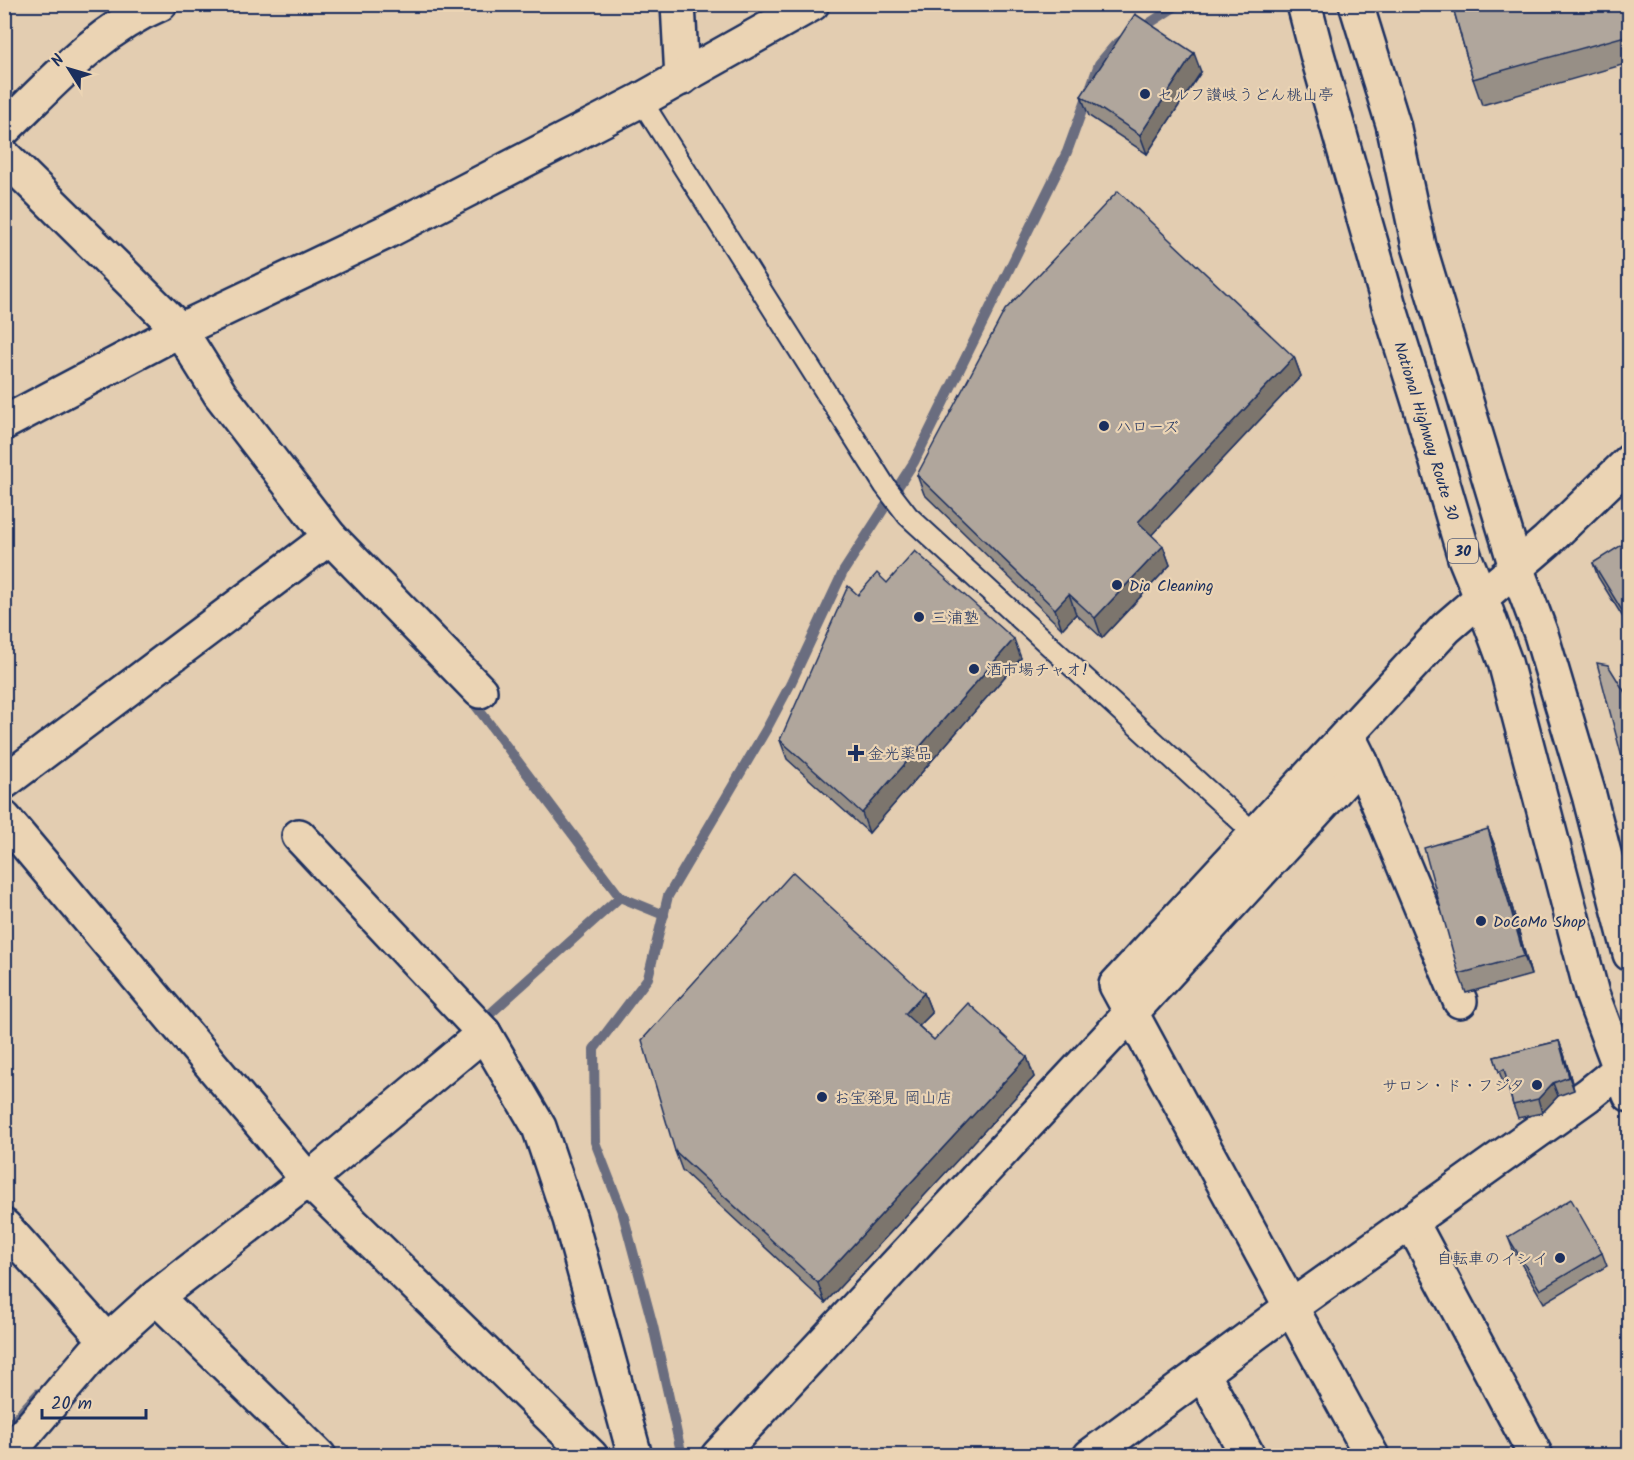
<svg xmlns="http://www.w3.org/2000/svg" width="1634" height="1460" font-family="Kalam,'Klee One',sans-serif">
<rect width="100%" height="100%" fill="#e3cdb1"/>
<filter id="ink" filterUnits="userSpaceOnUse"><feTurbulence type="fractalNoise" baseFrequency=".0167" numOctaves="2"/><feDisplacementMap in="SourceGraphic" scale="12" xChannelSelector="R" yChannelSelector="G"/><feConvolveMatrix kernelMatrix="1 2 1 2 8 2 1 2 1" color-interpolation-filters="sRGB"/></filter>
<g filter="url(#ink)">
<g fill="none" stroke-linecap="round" stroke-linejoin="round">
<g stroke="#6a6d7f" stroke-width="10">
<path d="M1139,30L1179,4"/>
<path d="M470,698L620,897"/>
<path d="M480,1023L620,897L664,915"/>
<path d="M4,1431L39,1393"/>
<path d="M682,1456L653,1326L623,1214L595,1142L594,1049L648,978L668,896L767,728L790,685L843,572L914,462L1067,152L1099,64L1115,45L1125,38"/>
</g>
<defs>
<path id="service" d="M641,100L885,486L908,516L1255,834"/>
<g id="minor">
<path d="M678,4L682,78"/>
<path d="M4,129C52,83 98,30 160,4"/>
<path d="M4,156L180,330L220,394L330,537L480,691"/>
<path d="M4,423L180,330L384,233L641,100L812,4"/>
<path d="M1353,746L1361,762L1460,1001"/>
<path d="M4,782L330,537"/>
<path d="M4,818L308,1180L591,1456"/>
<path d="M299,836L484,1033L539,1127L570,1219L635,1456"/>
<path d="M1411,1221L1536,1456"/>
<path d="M4,1226L107,1341"/>
<path d="M156,1297L319,1456"/>
<path d="M1202,1372L1248,1456"/>
<path d="M6,1456L94,1353L156,1297L308,1180L484,1033"/>
<path d="M718,1456L1131,1013L1361,762"/>
<path d="M1090,1456L1291,1307L1588,1095L1630,1061"/>
<path d="M1372,1456L1116,985L1446,628L1547,541L1630,461"/>
</g>
<g id="trunk">
<path d="M1304,4L1317,54L1389,306L1420,405L1465,558L1481,597L1505,662L1592,994L1630,1095"/>
<path d="M1356,4L1393,124L1419,246L1516,567L1541,634L1589,795L1630,954"/>
</g>
</defs>
<use href="#service" stroke="#1b2f5e" stroke-width="24"/>
<use href="#minor" stroke="#1b2f5e" stroke-width="38"/>
<use href="#trunk" stroke="#1b2f5e" stroke-width="38"/>
<use href="#service" stroke="#ebd4b4" stroke-width="20"/>
<use href="#minor" stroke="#ebd4b4" stroke-width="33"/>
<use href="#trunk" stroke="#ebd4b4" stroke-width="33"/>
</g>
<g fill="#978f86" stroke="#1b2f5e" stroke-width="1.5">
<path d="M1452,4H1628L1629,10V63L1482,105L1473,79Z"/>
<path d="M1201,72L1147,154L1089,116L1081,96Z"/>
<path d="M1294,357L1301,376L1151,535L1163,546L1170,565L1102,638L1076,614L1062,629L924,494L917,475Z"/>
<path d="M1629,543V627L1598,577L1593,563Z"/>
<path d="M887,583L1021,658L869,833L787,759L780,740L858,595Z"/>
<path d="M1629,699V778H1628L1624,765Z"/>
<path d="M1488,829L1496,849L1531,975L1466,993L1459,974Z"/>
<path d="M924,993L932,1013L919,1026L934,1040L1027,1057L1034,1077L825,1303L682,1170L675,1151Z"/>
<path d="M1559,1041L1564,1054L1574,1090L1558,1096L1542,1113L1518,1118L1513,1105L1507,1083L1504,1085L1494,1057Z"/>
<path d="M1508,1237L1602,1253L1607,1266L1544,1303L1513,1250Z"/>
</g>
<g fill="#7b746d" stroke="#1b2f5e" stroke-width="1.5">
<path d="M1626,4H1628L1629,10V19Z"/>
<path d="M1194,53L1201,72L1147,154L1140,135Z"/>
<path d="M1294,357L1301,376L1145,542L1138,522Z"/>
<path d="M1163,546L1170,565L1102,638L1095,618Z"/>
<path d="M1069,594L1076,614L1062,629L1055,609Z"/>
<path d="M1014,639L1021,658L869,833L862,813Z"/>
<path d="M1488,829L1496,849L1531,975L1524,956Z"/>
<path d="M924,993L932,1013L912,1033L905,1014Z"/>
<path d="M1559,1041L1564,1054L1574,1090L1569,1077Z"/>
<path d="M1027,1057L1034,1077L825,1303L818,1283Z"/>
<path d="M1553,1083L1558,1096L1542,1113L1538,1099Z"/>
</g>
<g fill="#b0a69c" stroke="#1b2f5e" stroke-width="1.5">
<path d="M1452,4H1626L1629,19V35L1473,79Z"/>
<path d="M1135,14L1194,53L1140,135L1081,96Z"/>
<path d="M1118,191L1294,357L1138,522L1163,546L1095,618L1069,594L1055,609L917,475L1005,310Z"/>
<path d="M1628,541L1629,543V622L1593,563Z"/>
<path d="M915,551L1014,639L862,813L780,740L848,586L858,595L877,573L887,583Z"/>
<path d="M1597,663L1608,665L1629,699V764L1624,765Z"/>
<path d="M1488,829L1524,956L1459,974L1424,848Z"/>
<path d="M793,872L924,993L905,1014L934,1040L968,1003L1027,1057L818,1283L675,1151L642,1040Z"/>
<path d="M1559,1041L1569,1077L1553,1083L1538,1099L1513,1105L1504,1069L1499,1072L1494,1057Z"/>
<path d="M1571,1199L1602,1253L1540,1290L1508,1237Z"/>
</g>
</g>
<g fill="#1b2f5e" stroke="#ebd4b4" stroke-width="2">
<circle cx="1145" cy="94" r="6"/>
<circle cx="1104" cy="426" r="6"/>
<circle cx="1117" cy="585" r="6"/>
<circle cx="919" cy="617" r="6"/>
<circle cx="974" cy="669" r="6"/>
<path d="M853 744h6v6h6v6h-6v6h-6v-6h-6v-6h6z"/>
<circle cx="1481" cy="921" r="6"/>
<circle cx="1537" cy="1085" r="6"/>
<circle cx="822" cy="1097" r="6"/>
<circle cx="1560" cy="1258" r="6"/>
</g>
<g text-anchor="middle" stroke-width="4.5" stroke-linejoin="round" paint-order="stroke">
<rect fill="#ebd4b4" stroke="#596078" stroke-width="1.5" x="1448" y="539" width="30" height="24" rx="4.5"/>
<g font-size="15" font-weight="bold" fill="#1b2f5e">
<text x="1463" y="556">30</text>
</g>
<g font-size="16" fill="#1b2f5e" stroke="#ebd4b4" text-anchor="start">
<text x="1157" y="100">セルフ讃岐うどん桃山亭</text>
<text x="1116" y="432">ハローズ</text>
<text x="1129" y="591">Dia Cleaning</text>
<text x="931" y="623">三浦塾</text>
<text x="986" y="675">酒市場チャオ!</text>
<text x="868" y="759">金光薬品</text>
<text x="1493" y="927">DoCoMo Shop</text>
<text x="1525" y="1091" text-anchor="end">サロン・ド・フジタ</text>
<text x="834" y="1103">お宝発見 岡山店</text>
<text x="1548" y="1264" text-anchor="end">自転車のイシイ</text>
</g>
<g font-size="16" fill="#1b2f5e" stroke="#ebd4b4">
<text transform="translate(1427 431) rotate(73)" y="6">National Highway Route 30</text>
</g>
</g>
<rect width="1634" height="1460" fill="none" stroke="#ebd4b4" stroke-width="24"/>
<rect x="12" y="12" width="1610" height="1436" fill="none" stroke="#1b2f5e" stroke-width="2" filter="url(#ink)"/>
<g transform="translate(69 69) rotate(307)" stroke="#ebd4b4" stroke-width="4.5" paint-order="stroke">
<path d="M0-4.5L10 22L0 15L-10 22Z" fill="#1b2f5e"/>
<text y="-9" font-size="16" font-weight="bold" text-anchor="middle" fill="#1b2f5e">N</text>
</g>
<path d="M42 1409v9h104v-9" fill="none" stroke="#1b2f5e" stroke-width="3"/>
<text x="51" y="1409" font-size="18" fill="#1b2f5e" stroke="#ebd4b4" stroke-width="4.5" paint-order="stroke">20 m</text>
</svg>
